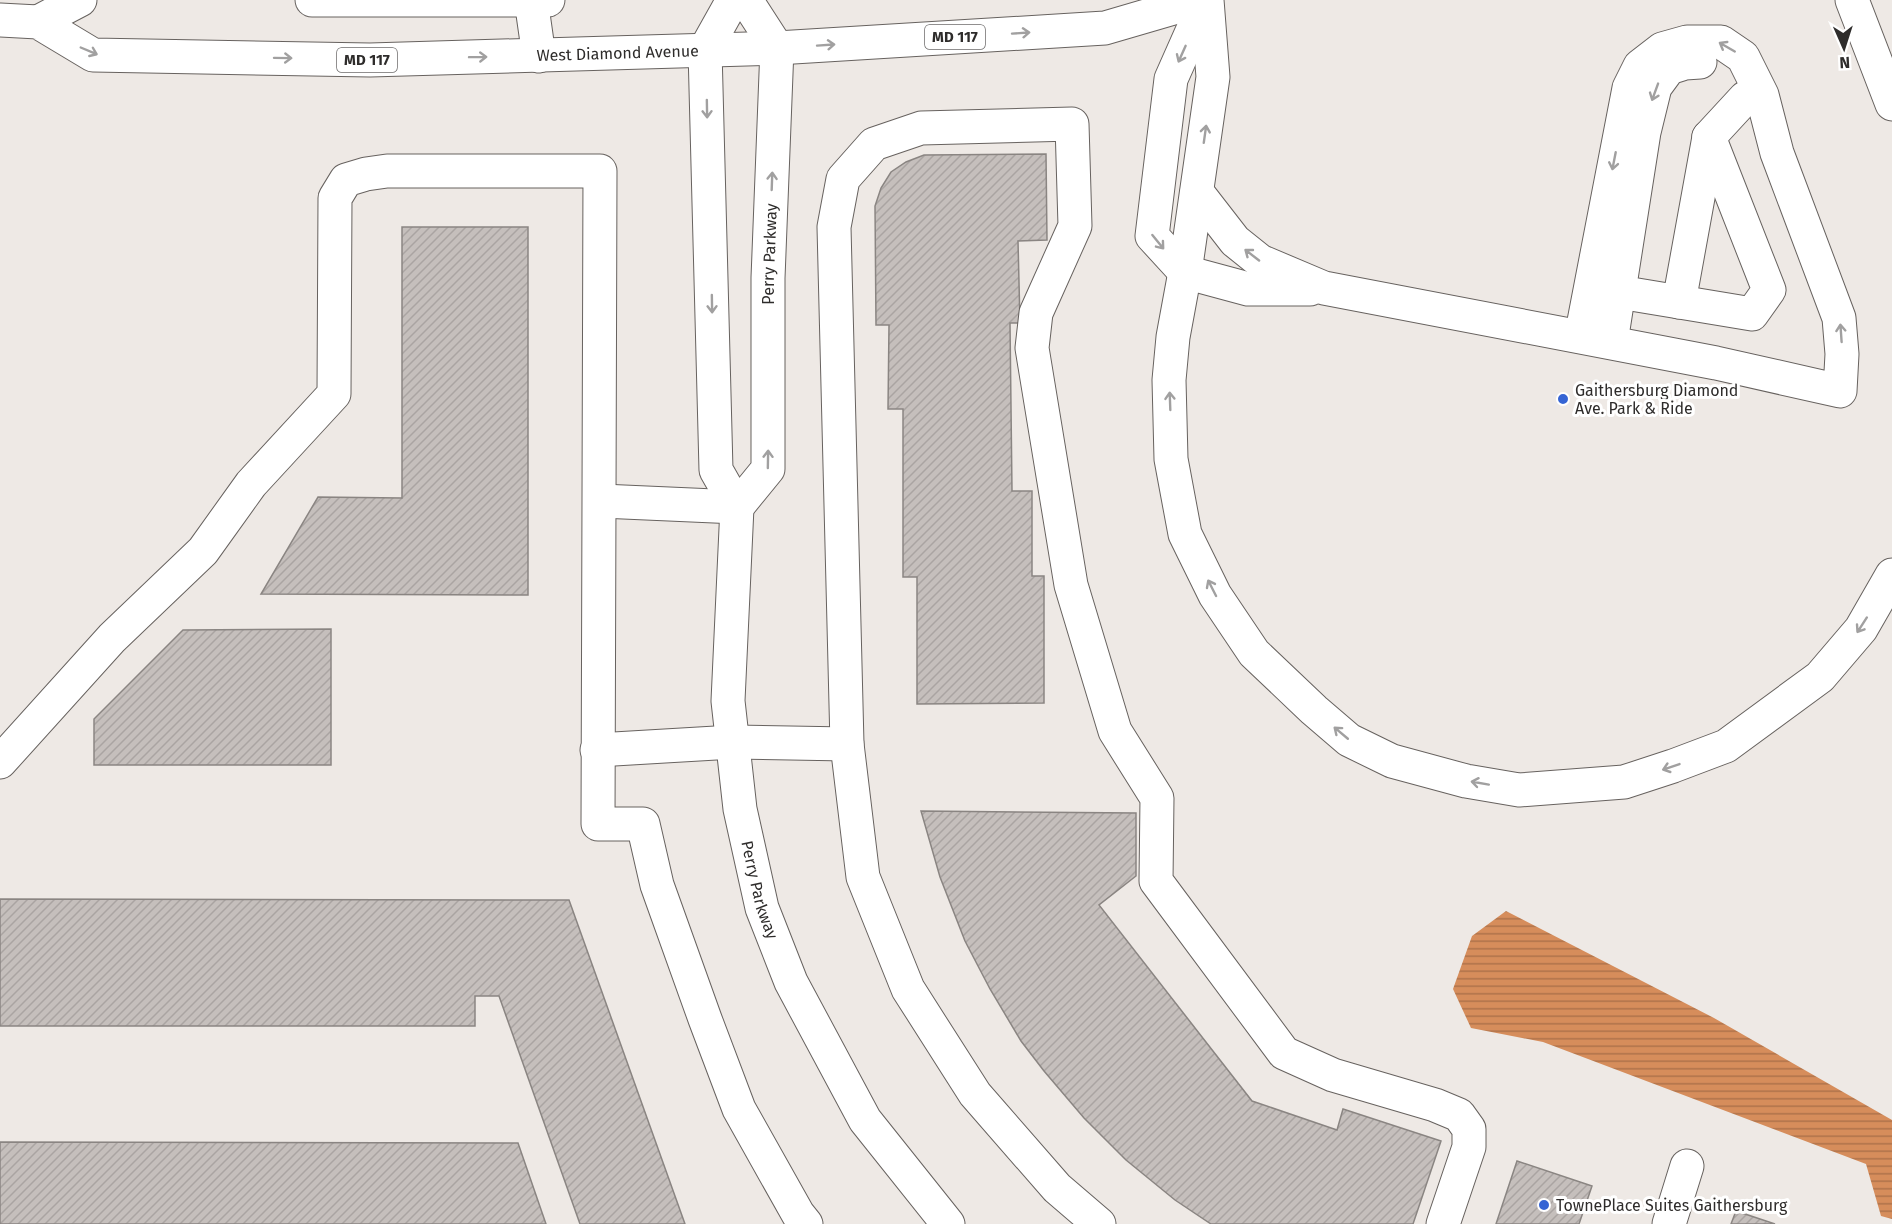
<svg xmlns="http://www.w3.org/2000/svg" width="1892" height="1224" font-family="'Fira Sans',sans-serif">
<defs>
<pattern id="water-rules" width="6" height="5" patternUnits="userSpaceOnUse" patternTransform="scale(1.5)"><rect width="6" height="5" fill="#d68d5b"/><path d="M0 2.5h6" fill="none" stroke="#ae734b"/></pattern>
<pattern id="building-hatch" width="6" height="6" patternUnits="userSpaceOnUse" patternTransform="scale(1.5)"><rect width="6" height="6" fill="#c5bfbc"/><path d="M-1 1l2-2M0 6l6-6M5 7l2-2" fill="none" stroke="#aaa4a2"/></pattern>
</defs>
<rect width="100%" height="100%" fill="#eee9e5"/>
<path fill="url(#water-rules)" d="M1506,911L1714,1018L1892,1120V1219L1881,1216L1866,1164L1543,1042L1471,1028L1453,989L1472,936Z"/>
<g fill="url(#building-hatch)" stroke="#8a8582" stroke-width="1.5">
<path d="M1046,154L1047,240L1018,241L1020,323H1010L1012,491H1032V576H1044V703L917,704V577H903V409H888L889,325H876L875,206L881,188L891,172L906,162L924,155Z"/>
<path d="M402,227H528V595L261,594L318,497L402,498Z"/>
<path d="M331,629V765H94V719L183,630Z"/>
<path d="M921,811L1136,813V876L1099,905L1252,1101L1337,1130L1343,1109L1441,1141L1413,1224H1211L1175,1200L1126,1160L1084,1118L1044,1071L1021,1041L990,989L965,941L940,877Z"/>
<path d="M0,899L569,900L685,1224H580L499,996H475V1026H0Z"/>
<path d="M0,1142L518,1143L546,1224H0Z"/>
<path d="M1517,1161L1592,1186L1579,1224H1496Z"/>
<path d="M1736,1211L1775,1224H1731Z"/>
</g>
<g fill="none" stroke-linecap="round" stroke-linejoin="round">
<defs>
<g id="minor">
<path d="M531,0L539,56"/>
<path id="s1" d="M733,0L705,50L716,470L737,507L728,701L740,809L762,908L791,982L865,1120L948,1224"/>
<path d="M1206,0L1171,79L1152,236L1185,272L1248,289H1310"/>
<path d="M1197,192L1235,241L1260,261L1324,288L1716,363L1840,391L1842,354L1839,318L1777,153L1762,95L1743,57L1721,42H1687L1662,49L1640,66L1629,88L1581,337"/>
<path d="M1619,292L1752,314L1769,290L1709,137L1745,98"/>
<path d="M1679,302L1709,137"/>
<path d="M1611,342L1644,132L1655,87L1669,68L1685,63L1700,62"/>
<path d="M601,501L737,507"/>
<path id="s2" d="M737,507L768,469V278L777,48L746,0"/>
<path d="M597,750L733,742L847,744"/>
<path d="M0,762L112,638L203,551L251,484L334,394L335,198L346,180L366,174L387,171H600L598,824H643L657,885L705,1019L739,1109L798,1214L806,1224"/>
<path d="M1099,1224L1057,1188L975,1094L908,989L863,877L847,744L834,227L843,179L874,144L921,128L1072,124L1075,226L1036,313L1032,348L1071,585L1115,731L1157,798L1156,881L1284,1053L1333,1075L1435,1105L1459,1115L1469,1129V1147L1443,1224"/>
<path d="M1669,1224L1687,1166"/>
</g>
<g id="major">
<path d="M312,0H548"/>
<path id="s3" d="M0,20L38,22L93,55L370,60L777,48L1105,28L1201,0"/>
<path d="M38,22L80,0"/>
<path d="M1185,272L1213,77L1207,0"/>
</g>
<g id="highway">
<path d="M1852,0L1892,104"/>
<path d="M1185,272L1173,337L1169,380L1171,459L1185,534L1215,595L1254,653L1314,710L1349,740L1392,761L1466,781L1519,790L1624,782L1673,766L1726,746L1820,677L1861,629L1892,575"/>
</g>
</defs>
<use href="#minor" stroke="#67625f" stroke-width="35"/>
<use href="#major" stroke="#67625f" stroke-width="35"/>
<use href="#highway" stroke="#67625f" stroke-width="35"/>
<use href="#minor" stroke="#fff" stroke-width="33"/>
<use href="#major" stroke="#fff" stroke-width="33"/>
<use href="#highway" stroke="#fff" stroke-width="33"/>
</g>
<defs><path id="oneway-shaft" d="M-6 0H5M1.5-3L5.5 0L1.5 3" fill="none" stroke-width="1.6" stroke-linecap="round" stroke-linejoin="round" transform="scale(1.5)"/></defs>
<g stroke="#a1a0a0">
<use href="#oneway-shaft" transform="translate(1021 33) rotate(-4)"/>
<use href="#oneway-shaft" transform="translate(826 45) rotate(-4)"/>
<use href="#oneway-shaft" transform="translate(1727 47) rotate(-150)"/>
<use href="#oneway-shaft" transform="translate(89 51) rotate(23)"/>
<use href="#oneway-shaft" transform="translate(1182 54) rotate(114)"/>
<use href="#oneway-shaft" transform="translate(478 57) rotate(-1)"/>
<use href="#oneway-shaft" transform="translate(283 58) rotate(1)"/>
<use href="#oneway-shaft" transform="translate(1655 92) rotate(110)"/>
<use href="#oneway-shaft" transform="translate(707 109) rotate(89)"/>
<use href="#oneway-shaft" transform="translate(1205 134) rotate(-82)"/>
<use href="#oneway-shaft" transform="translate(1614 161) rotate(101)"/>
<use href="#oneway-shaft" transform="translate(772 181) rotate(-88)"/>
<use href="#oneway-shaft" transform="translate(1158 242) rotate(51)"/>
<use href="#oneway-shaft" transform="translate(1252 255) rotate(-142)"/>
<use href="#oneway-shaft" transform="translate(712 304) rotate(89)"/>
<use href="#oneway-shaft" transform="translate(1841 333) rotate(-94)"/>
<use href="#oneway-shaft" transform="translate(1170 401) rotate(-92)"/>
<use href="#oneway-shaft" transform="translate(768 459) rotate(-89)"/>
<use href="#oneway-shaft" transform="translate(1212 588) rotate(-117)"/>
<use href="#oneway-shaft" transform="translate(1862 625) rotate(123)"/>
<use href="#oneway-shaft" transform="translate(1341 733) rotate(-140)"/>
<use href="#oneway-shaft" transform="translate(1671 767) rotate(161)"/>
<use href="#oneway-shaft" transform="translate(1480 783) rotate(-170)"/>
</g>
<g fill="#3564d4" stroke="#fff" stroke-width="2">
<circle cx="1563" cy="399" r="6"/>
<circle cx="1544" cy="1205" r="6"/>
</g>
<g text-anchor="middle" stroke-width="6" stroke-linejoin="round" paint-order="stroke">
<g fill="#fff" stroke="#6d6b6b" stroke-width="1.5">
<rect x="925" y="25" width="60" height="24" rx="4.5"/>
<rect x="337" y="48" width="60" height="24" rx="4.5"/>
</g>
<g font-size="15" font-weight="bold" fill="#2e2c2b">
<text x="955" y="42">MD 117</text>
<text x="367" y="65">MD 117</text>
</g>
<g font-size="16" fill="#2e2c2b" stroke="#fff">
<text dy="6" stroke="none"><textPath href="#s3" startOffset="627">West Diamond Avenue</textPath></text>
<text dy="6" stroke="none"><textPath href="#s2" startOffset="264">Perry Parkway</textPath></text>
<text dy="6" stroke="none"><textPath href="#s1" startOffset="906">Perry Parkway</textPath></text>
</g>
<g font-size="16" fill="#2e2c2b" stroke="#fff" text-anchor="start">
<text x="1575" y="396">Gaithersburg Diamond<tspan x="1575" dy="18">Ave. Park &amp; Ride</tspan></text>
<text x="1556" y="1211">TownePlace Suites Gaithersburg</text>
</g>
</g>
<g transform="translate(1844 48) rotate(177)" stroke="#ffffff" stroke-width="4.5" paint-order="stroke">
<path d="M0-4.5L10 22L0 15L-10 22Z" fill="#2e2c2b"/>
<text y="-9" font-size="16" font-weight="bold" text-anchor="middle" fill="#2e2c2b">N</text>
</g>
</svg>
